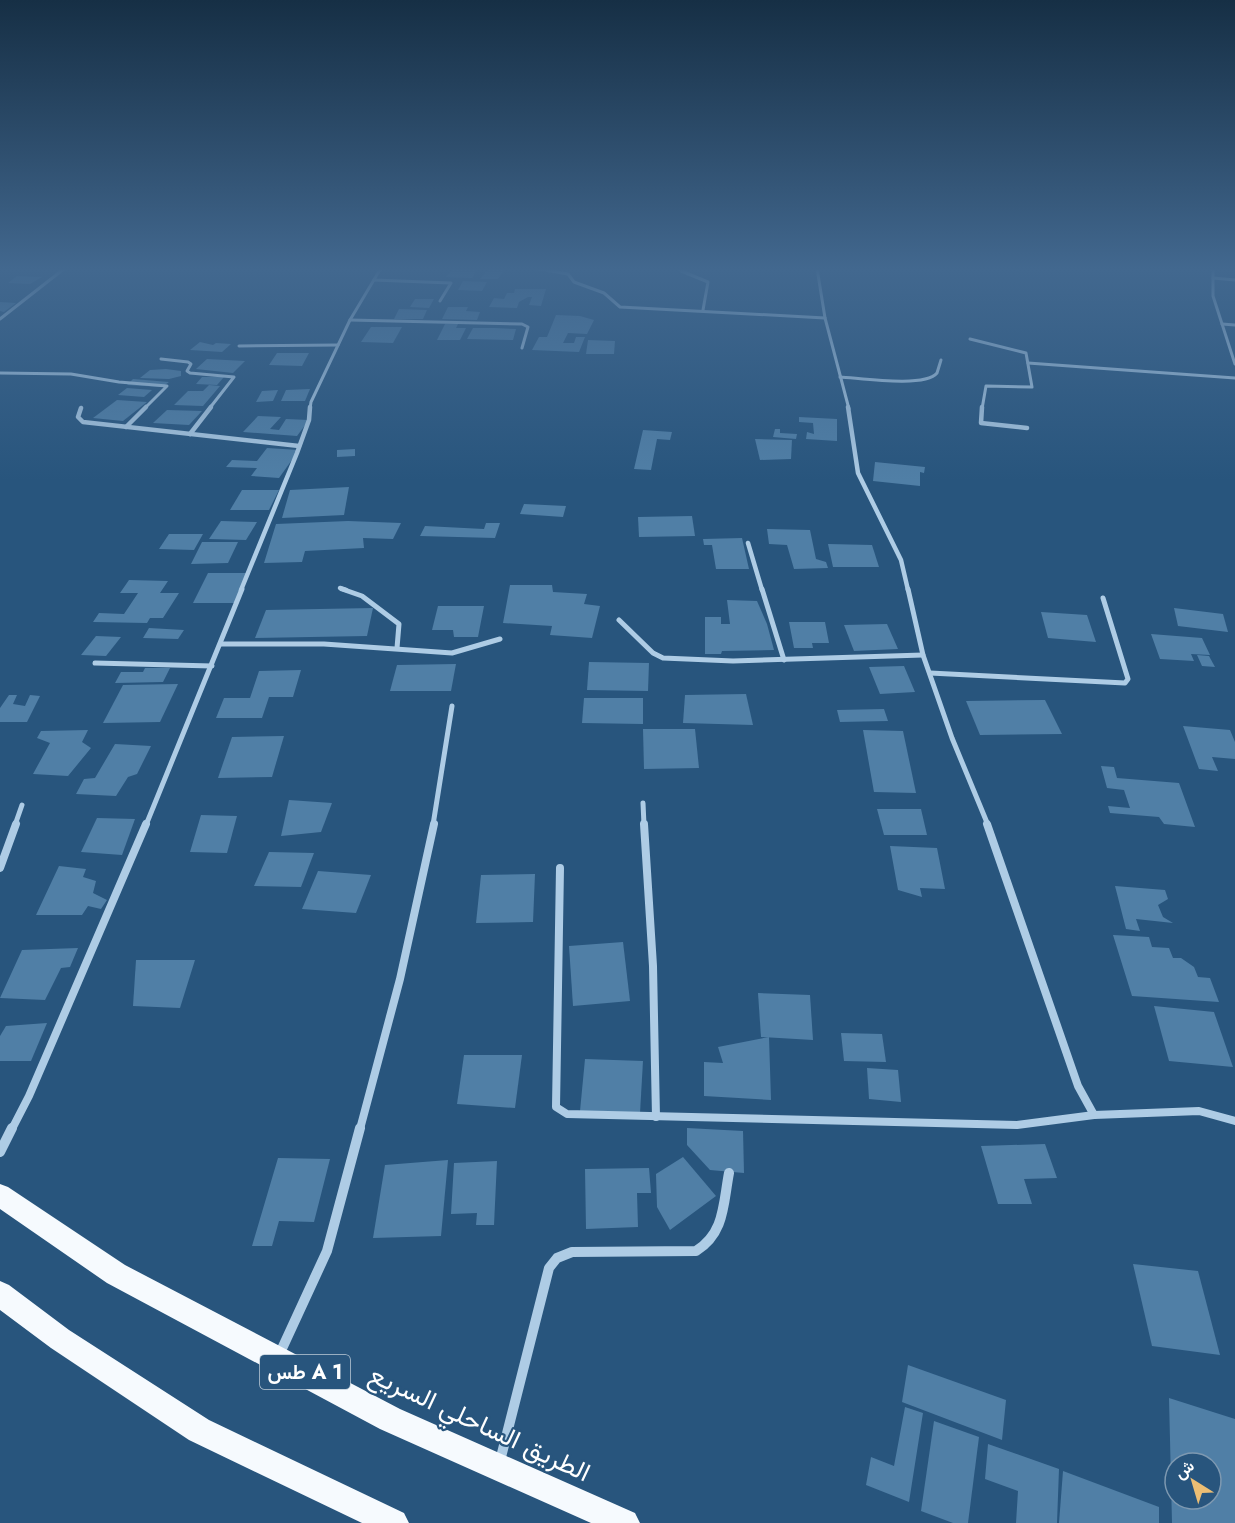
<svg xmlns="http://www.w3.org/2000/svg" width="1235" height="1523" font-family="Jost,Vazirmatn,sans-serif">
<rect width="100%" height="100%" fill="#28557d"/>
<g fill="#507fa6" fill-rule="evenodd">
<path d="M452,269L477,270L472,278L446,277Z"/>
<path d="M487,270H504L498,279H480Z"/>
<path d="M17,276L42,277L30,284L8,283Z"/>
<path d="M463,281L487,282L482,291L458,290Z"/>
<path d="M515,289H546L541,306L529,305L532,297H528L519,302L517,308L489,307L494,298L504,299L507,293H514Z"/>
<path d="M415,299H434L429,308L410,307Z"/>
<path d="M0,302L16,303L4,312L0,311Z"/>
<path d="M448,307H468L466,311L480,312L477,320L442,319Z"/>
<path d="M399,309L427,310L423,319H394Z"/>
<path d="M556,315L580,316L594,320L587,334L568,333L563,343H574L576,337H585L579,352L532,350L539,337H547Z"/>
<path d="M445,324H458L456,328H466L460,340H437Z"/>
<path d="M371,327H402L393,343L361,342Z"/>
<path d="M473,328H494L516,329L513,340L467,339Z"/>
<path d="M588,340L615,341L614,354H586Z"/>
<path d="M200,342L213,345L216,343L231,344L222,352L190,350Z"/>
<path d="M277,353H309L302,366L269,365Z"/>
<path d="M207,359L245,361L233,373L196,369Z"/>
<path d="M166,369L181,371V376L169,379L140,378L150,370Z"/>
<path d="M202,377H224L217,385L196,384Z"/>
<path d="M133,379L169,382L162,387L127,385Z"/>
<path d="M209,385L220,386L203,406L174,405L188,391H203Z"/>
<path d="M127,388L152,390L144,397L118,395Z"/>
<path d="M310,389L305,401H281L286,390Z"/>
<path d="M278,390L273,401L256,402L262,391Z"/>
<path d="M117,400L147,402L123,421L93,418Z"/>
<path d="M167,410L202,411L189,425L153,423Z"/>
<path d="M258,416L281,417L270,429L279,430L286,419L309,420L297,436L243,432Z"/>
<path d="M799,417L837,419V441L806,439L807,432L814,434L813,423L799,422Z"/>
<path d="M775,429H780V433L797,434L796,439L773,437Z"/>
<path d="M643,430L672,432L670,440L657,439L651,470L634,469Z"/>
<path d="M755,439L792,440L791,459L760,460Z"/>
<path d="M267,448L299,450L279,478L251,476L257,468L226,467L232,460L257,461Z"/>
<path d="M355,449V456L337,457V450Z"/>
<path d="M875,462L925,467L924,473L920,472V486L873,481Z"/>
<path d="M349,487L344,515L282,518L290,490Z"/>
<path d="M242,490H279L269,510H230Z"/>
<path d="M524,504L566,506L563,517L520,514Z"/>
<path d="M692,516L695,536L639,537L638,517Z"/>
<path d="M221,521L257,522L246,540L209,539Z"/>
<path d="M348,521L401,523L393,539L363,538L364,548L305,551L302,562L264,563L276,524Z"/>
<path d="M486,523H500L495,538L420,536L425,526L484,529Z"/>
<path d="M767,529L810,530L816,559L826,562L828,568L794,569L787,545L769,544Z"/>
<path d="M169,534H203L194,550L159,549Z"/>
<path d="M742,538L749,569H716L712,545H704L703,539Z"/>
<path d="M202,542H238L228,563L191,564Z"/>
<path d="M828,544L872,545L879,567H833Z"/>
<path d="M208,573H250L236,603H193Z"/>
<path d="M129,580L168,581L160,593H179L163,618H150L147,623L93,622L99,613L124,614L138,593H120Z"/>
<path d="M510,585H552L553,592L587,594L584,604L600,606L592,638L550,635L552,626L503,623Z"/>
<path d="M727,600L757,601L767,624L774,650L722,651L721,654H705V617H721V624H730Z"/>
<path d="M438,606H484L478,637H454L453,630H432Z"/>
<path d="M373,608L367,636L255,638L266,610Z"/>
<path d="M1174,608L1223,614L1228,632L1178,626Z"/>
<path d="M1041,612L1087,615L1096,642L1048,638Z"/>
<path d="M789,622H825L829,643H812L813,648H794Z"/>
<path d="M887,624L898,649L854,651L844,625Z"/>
<path d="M149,628L184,630L178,639L143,638Z"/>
<path d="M1151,634L1202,638L1210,655L1191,654L1194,661L1160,659Z"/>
<path d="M96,636L121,637L106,656L81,655Z"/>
<path d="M1197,655L1209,656L1215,667L1202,666Z"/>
<path d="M589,662L649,663L648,691L587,690Z"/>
<path d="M456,664L451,691H390L397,665Z"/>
<path d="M904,666L915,692L880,694L869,667Z"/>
<path d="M145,668H170L163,682L115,683L121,672H143Z"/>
<path d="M301,670L293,697H269L262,718H216L224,698H250L259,671Z"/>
<path d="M178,684L160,722L103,723L123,685Z"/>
<path d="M746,694L753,725L683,723L685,695Z"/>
<path d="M9,695H17L13,704L25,706L30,695L40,696L27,722H0V708Z"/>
<path d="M584,698H643V724L582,723Z"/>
<path d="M1045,700L1062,734L980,735L966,701Z"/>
<path d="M884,709L888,721L840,722L837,710Z"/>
<path d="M1183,726L1230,730L1235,742V759L1212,757L1218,771L1199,769Z"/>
<path d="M643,729H695L699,768L644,769Z"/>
<path d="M88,730L82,742L91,748L68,776L33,774L50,743L37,738L41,731Z"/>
<path d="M863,730L903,731L916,793L874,792Z"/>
<path d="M284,736L272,777L218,778L232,737Z"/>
<path d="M115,744L151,746L137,774L128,777L116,796L76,794L84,779L95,778Z"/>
<path d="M1101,766L1114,767L1117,778L1179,783L1195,827L1164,824L1159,817L1110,813L1108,806L1130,808L1124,790L1107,788Z"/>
<path d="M289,800L332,803L321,832L281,836Z"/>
<path d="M877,809H921L927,835H884Z"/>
<path d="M201,815L237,816L227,853L190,852Z"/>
<path d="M97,818L135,819L122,855L81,852Z"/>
<path d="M890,846L937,848L945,889L920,888L922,897L898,890Z"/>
<path d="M269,852L314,853L301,887L254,886Z"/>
<path d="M59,866L86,869L83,877L96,881L93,893L107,900L101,909L88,906L82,915H36Z"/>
<path d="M318,871L371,875L356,913L302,909Z"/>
<path d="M535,874L533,922L476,923L481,875Z"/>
<path d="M1115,886L1165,890L1168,899L1158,905L1163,917L1173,923L1136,919L1140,931L1126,929Z"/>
<path d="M1113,935L1149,937L1152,947L1169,948L1173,958H1181L1194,967L1198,977L1210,978L1219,1002L1132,996Z"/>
<path d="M623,942L630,1001L573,1006L569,946Z"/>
<path d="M78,948L70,967L61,968L45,1000L0,998L22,950Z"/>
<path d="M136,960H195L180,1008L133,1006Z"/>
<path d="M758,993L810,995L813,1040L761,1037Z"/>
<path d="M1154,1006L1214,1012L1233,1067L1169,1061Z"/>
<path d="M47,1023L31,1061H0V1036L6,1026Z"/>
<path d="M841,1033L882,1034L886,1062L844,1061Z"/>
<path d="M769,1037L771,1100L704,1096V1062L723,1063L718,1047Z"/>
<path d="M464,1055H522L515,1108L457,1104Z"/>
<path d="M585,1059L643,1061L640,1113L580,1111Z"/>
<path d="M867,1068L898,1070L901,1102L869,1099Z"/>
<path d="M687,1128L743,1131L744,1173L710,1170L687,1145Z"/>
<path d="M1045,1144L1057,1178L1024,1179L1032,1204H998L981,1146Z"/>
<path d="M683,1157L716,1196L670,1230L657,1207L656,1174Z"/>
<path d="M278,1158L330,1159L314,1222L279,1221L272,1246H252Z"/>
<path d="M448,1160L441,1236L373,1238L385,1165Z"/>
<path d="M497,1161L494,1225H476L477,1213L451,1214L454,1163Z"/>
<path d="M649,1168L651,1193H637L638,1227L586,1229L585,1169Z"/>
<path d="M1133,1264L1198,1271L1220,1355L1152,1346Z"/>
<path d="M908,1365L1006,1400L1002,1440L902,1402Z"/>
<path d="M1169,1398L1235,1419V1523H1172ZM1175,1463H1211V1499H1175Z"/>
<path d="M905,1407L923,1413L909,1502L866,1485L871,1457L894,1466Z"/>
<path d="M934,1421L979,1437L968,1523H953L921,1511Z"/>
<path d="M988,1444L1059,1469L1057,1523H1016L1018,1491L985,1479Z"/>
<path d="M1063,1471L1159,1507V1523H1059Z"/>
</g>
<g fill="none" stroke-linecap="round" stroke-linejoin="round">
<g stroke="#aecce5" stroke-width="3">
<path d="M533,268L568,274L574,282L604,293L620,307L825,318"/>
<path d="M679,268L681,271L708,282L703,310"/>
<path d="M817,268L825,318L849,409"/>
<path d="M1213,268V296L1235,364"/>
<path d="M1213,278L1235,280"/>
<path d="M374,280L451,283L440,301"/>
<path d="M0,319L65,268"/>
<path d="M350,320L522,324L528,327L522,348"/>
<path d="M1222,324L1235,325"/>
<path d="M970,339L1026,353L1032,387L986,386L982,409"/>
<path d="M239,346L338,345"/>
<path d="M161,359L188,362L191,364L187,371L190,373L234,377L209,409"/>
<path d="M1028,363L1235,378"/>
<path d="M0,373L71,374L119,382L167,386L144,409"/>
<path d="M840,377C860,378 925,388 937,373L941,360"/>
<path d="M310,409L311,402L350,320L381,268"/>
</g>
<g stroke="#aecce5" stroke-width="4.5">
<path d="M848,407L858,473L901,560L908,590"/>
<path d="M982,407L981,423L1027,428"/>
<path d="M81,408L78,417L83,422L299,446"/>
<path d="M126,427L146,407"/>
<path d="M190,434L211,407"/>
<path d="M748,543L762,590"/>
<path d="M340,588L346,590"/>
<path d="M241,590L297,453L309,420L310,407"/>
</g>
<g stroke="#aecce5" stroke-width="5">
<path d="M342,589L362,596L399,624L397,648"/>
<path d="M762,589L784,660"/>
<path d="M908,589L923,655L952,738L988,825"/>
<path d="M619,620L653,653L663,658L733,661L923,655"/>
<path d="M221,644H324L452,653L500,639"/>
<path d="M95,663L212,666"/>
<path d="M930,673L1125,683L1128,679L1103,598"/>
<path d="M643,803L644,825"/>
<path d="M15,825L22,805"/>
<path d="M146,825L242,589"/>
<path d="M433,825L452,706"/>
</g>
<g stroke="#aecce5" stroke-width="8">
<path d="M644,824L653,966L656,1117"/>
<path d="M987,824L1078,1086L1094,1115L1199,1111L1235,1121"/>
<path d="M0,868L16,824"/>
<path d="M560,868L556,1107L567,1114L1017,1125L1094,1115"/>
<path d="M12,1129L29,1096L146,824"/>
<path d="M360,1129L400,979L434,824"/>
</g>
<g stroke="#aecce5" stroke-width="10">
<path d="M0,1152L12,1128"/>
<path d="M280,1353L327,1251L360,1128"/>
<path d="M500,1461L549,1268L557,1258L572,1252L696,1251C725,1233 723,1204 729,1173"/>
</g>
<g fill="#f6fafe" fill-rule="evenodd">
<path d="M0,1184L8,1187L125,1265L400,1409L635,1513L640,1523H591L380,1429L107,1283L0,1209Z"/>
<path d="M0,1281L9,1285L69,1330L209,1420L404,1513L409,1523H362L189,1440L51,1348L0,1310Z"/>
</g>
</g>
<linearGradient id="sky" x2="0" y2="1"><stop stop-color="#162f45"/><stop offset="0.56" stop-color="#42688f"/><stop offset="1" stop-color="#42688f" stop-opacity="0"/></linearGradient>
<rect width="1235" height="481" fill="url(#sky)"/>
<g text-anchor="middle" stroke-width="4.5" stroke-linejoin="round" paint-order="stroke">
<rect fill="#28557d" stroke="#beccd8" stroke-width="1.5" x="260" y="1355" width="90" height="34" rx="4.5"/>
<g font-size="20" font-weight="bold" fill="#fff">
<text x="305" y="1379">طس A 1</text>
</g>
<g font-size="26" fill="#fff" stroke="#28557d">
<text transform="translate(480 1423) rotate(25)" y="9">الطريق الساحلي السريع</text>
</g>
</g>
<g transform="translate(1193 1481) rotate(323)"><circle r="28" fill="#28557d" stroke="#7e99b1" stroke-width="1.5"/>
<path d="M0-4.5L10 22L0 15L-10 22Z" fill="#ecbe74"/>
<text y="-9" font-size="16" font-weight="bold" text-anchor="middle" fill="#ffffff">ش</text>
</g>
</svg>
